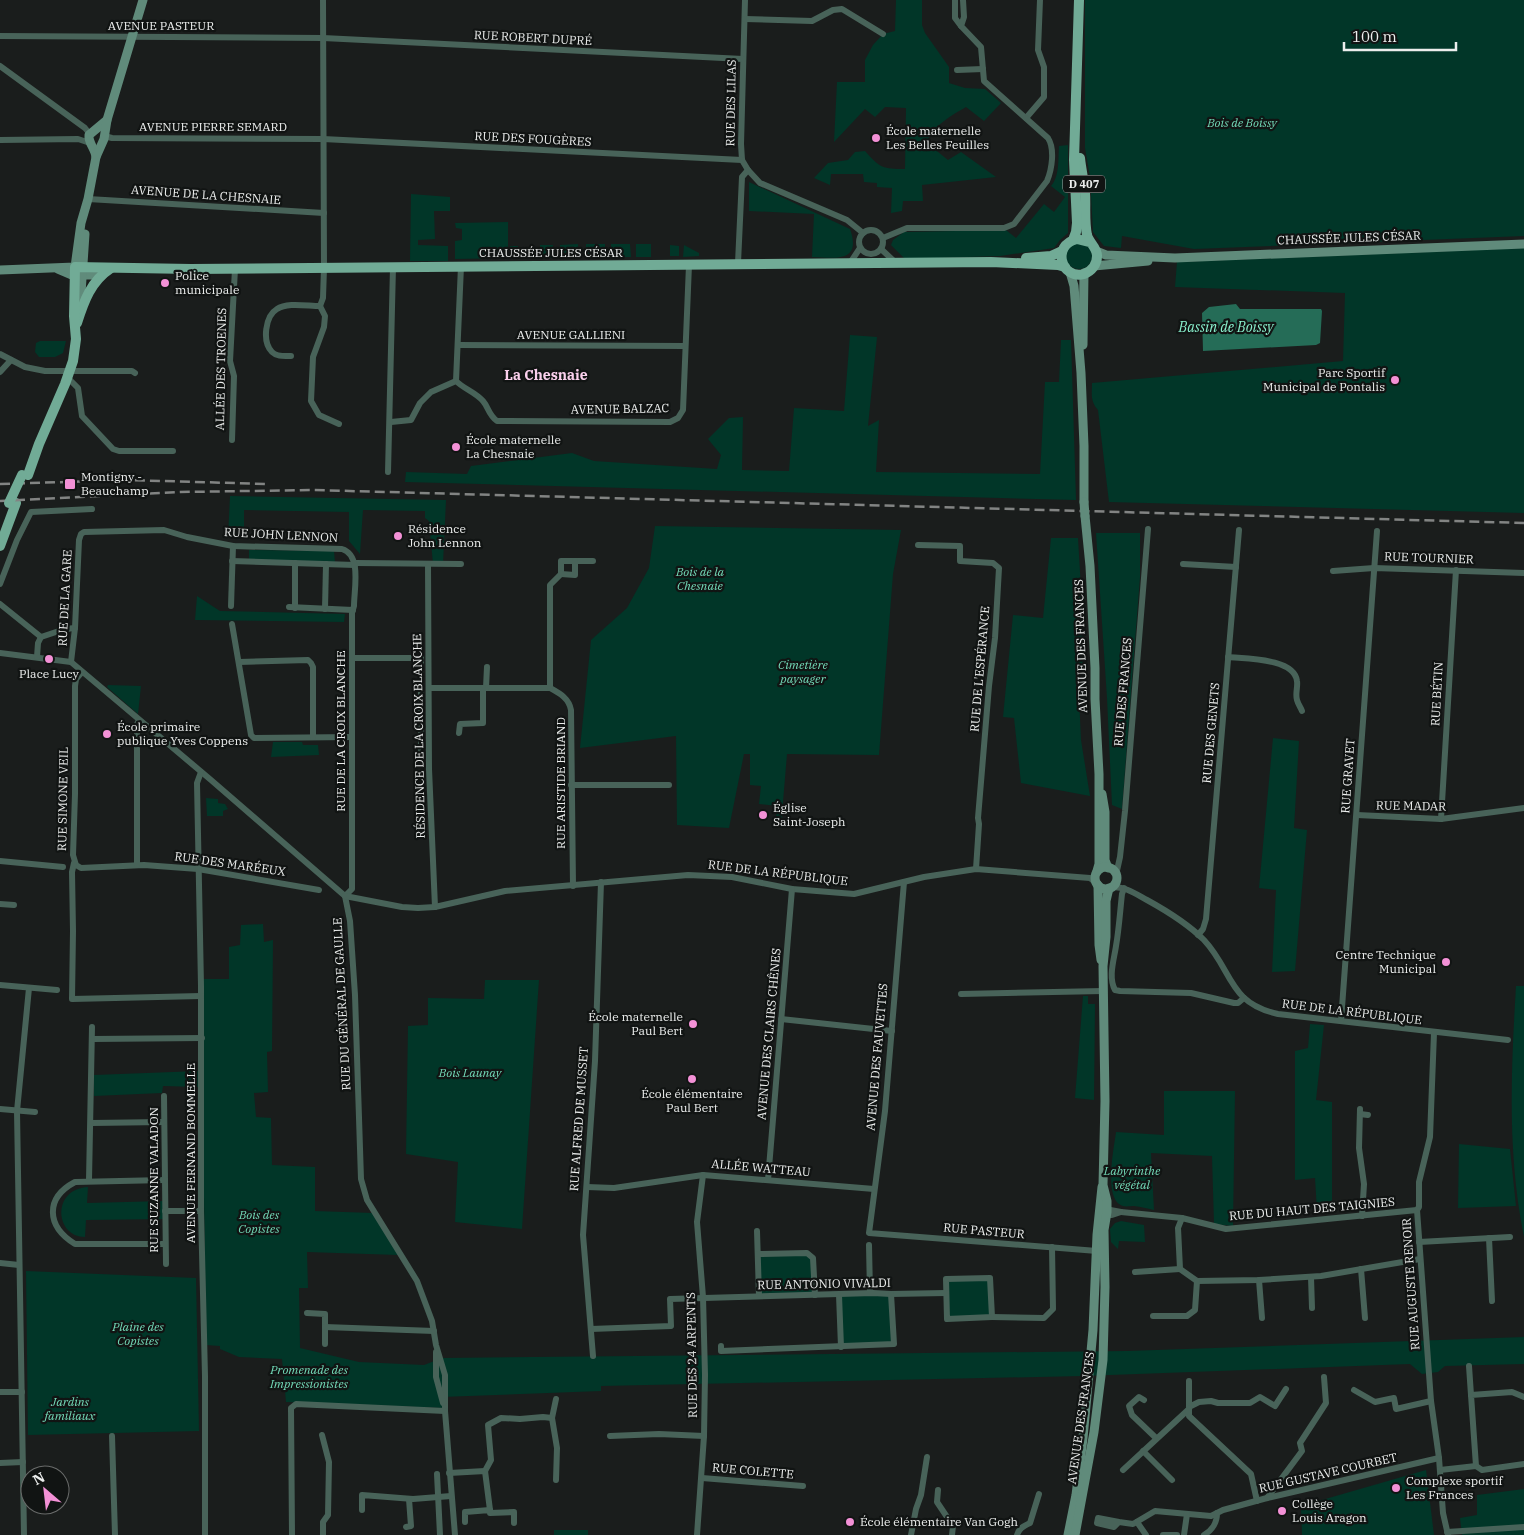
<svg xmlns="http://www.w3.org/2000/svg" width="1524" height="1535" font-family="'IBM Plex Serif',serif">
<rect width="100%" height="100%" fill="#1a1d1c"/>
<g fill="#013628">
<path d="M896,0H922V25L925,33L949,67V83L965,88L985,89L1001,103L984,121L966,107C954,114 930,127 927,143L948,160L961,152L996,177L922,185L923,201H903L902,211L891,213L892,188L877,187V183L864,182L863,174H831L830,185L814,178L828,163L848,160L855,152L865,151C880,168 883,169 905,169L906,108L885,107L875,117L865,109L834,142L837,82H865V60L873,45L883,34L895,31Z"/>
<path d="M1085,0H1524V236L1194,249L1122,236L1121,248L1104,246L1093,232L1090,177L1085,148Z"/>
<path d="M1068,145V233L1060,240L1054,248L1000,256L905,259L891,245L893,240L904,232L1006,230L1016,238L1044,204L1054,212L1065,197L1051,186C1060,176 1058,158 1059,146Z"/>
<path d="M749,182L850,229C862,263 835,258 812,257L814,214L749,211Z"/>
<path d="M411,194L450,197V211H434L435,239L418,240V245L448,246V261H410Z"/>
<path d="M508,222V258L455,259V241L462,240V229L456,228L455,223Z"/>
<circle cx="1079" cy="256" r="13"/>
<path d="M578,244L579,257L560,258V245Z"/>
<rect x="586" y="244" width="19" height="13"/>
<path d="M611,244H630L631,257H611Z"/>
<rect x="636" y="244" width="15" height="13"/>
<path d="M540,245H553L552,258H540Z"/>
<path d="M670,245L679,246V256H670Z"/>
<path d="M684,245L699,253V256L683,257Z"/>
<path d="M510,246H518L519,258H510Z"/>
<path d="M1524,248V513L1109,502L1098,410C1090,401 1092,395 1092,383L1343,361L1345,293L1175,287L1177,262Z"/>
<path d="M850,335L877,337L868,426L879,420L876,472L1040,474L1045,382H1059L1061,340H1071L1076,500L405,482L406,472L467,474L471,466L572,453L594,461L717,469L721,455L708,439L729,418L743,417L742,470L789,471L794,408L844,411Z"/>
<path d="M40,341H66L63,353L55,357H39L35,352L36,343Z"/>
<path d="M230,496L446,500L443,564H433L429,521L425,518V511L363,510L360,554L349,541V512L244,510V538H228Z"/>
<path d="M655,526L901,530L893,574L879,755L787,754L781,826L775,827L777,806L759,804L761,786L750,785V754H744L729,828L677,825L676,736L580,748L591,640L627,608L649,568Z"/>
<path d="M1096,533H1140V577L1122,809L1112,805L1107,698Z"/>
<path d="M1051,538H1078L1086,673L1080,687L1079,697L1081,740L1090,796L1021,783L1014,718L1003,717L1013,615L1043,618Z"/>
<path d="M249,550L334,551L335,563L249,561Z"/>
<path d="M197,596L220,611L345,614L344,622L195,620Z"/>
<path d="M108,685L141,686L138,714L107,687Z"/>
<path d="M1273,738L1299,741L1294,828L1307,830L1295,971L1272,972L1276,890L1259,888Z"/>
<path d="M273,742H302L303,745H318L319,755L271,757Z"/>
<path d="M206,798L218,799V803L225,804L228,809L223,811V816H207Z"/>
<path d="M263,924L264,942L273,940L272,1051L267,1052L268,1092L254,1093L256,1117L271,1118L272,1165L315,1167V1211L373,1213L398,1255L307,1252L308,1288H299L300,1348L359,1362L424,1365L442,1358L1127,1351L1524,1337V1364L1445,1366L1438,1372L1422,1374L1410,1364L1083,1376L601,1386V1391L441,1397L444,1408L286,1402L282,1359L239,1357L220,1349V1346L206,1345V1343L201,979H229V947L240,945L241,925Z"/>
<path d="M485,980H539L522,1229L455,1222L458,1162L406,1154L408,1026L428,1025V998L484,999Z"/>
<path d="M1516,986H1524V1237C1507,1154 1511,1070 1516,986Z"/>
<path d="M1083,996H1088V1004H1095L1094,1100L1075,1098Z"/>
<path d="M1310,1024L1324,1025L1316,1100L1332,1102V1209L1317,1211L1315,1178L1295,1180V1051L1308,1048Z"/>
<path d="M199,1071V1087L163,1086L162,1093L94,1096V1075Z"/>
<path d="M1164,1091H1235L1233,1226L1214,1224L1212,1156L1151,1153L1154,1210C1147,1208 1141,1207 1134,1206C1131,1206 1126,1207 1123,1206C1103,1200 1114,1148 1116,1132L1164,1135Z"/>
<path d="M1459,1144L1510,1149L1516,1206L1458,1208Z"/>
<path d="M88,1187L87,1203L165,1201V1219L86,1220L85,1237C55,1237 51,1189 88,1187Z"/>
<path d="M1121,1221L1144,1225L1145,1242L1119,1241L1118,1249L1111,1242L1110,1229L1115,1223Z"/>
<path d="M807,1253L813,1258L815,1295L759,1296L758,1254Z"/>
<path d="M26,1271L196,1278L199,1431L28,1435Z"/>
<path d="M990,1278L992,1317L947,1319L946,1279Z"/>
<path d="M891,1294L894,1344L841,1347L839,1295Z"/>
<path d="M1426,1470L1434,1535H1302L1301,1506Z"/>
<path d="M1524,1489V1535H1462L1460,1518L1477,1515V1495Z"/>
<rect x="554" y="1530" width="34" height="5"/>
</g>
<path fill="#256c57" d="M1236,304L1240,309H1321L1322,311L1320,343L1316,345L1203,351L1202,313L1209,307Z"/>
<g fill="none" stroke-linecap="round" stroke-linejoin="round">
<g stroke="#486359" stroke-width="6">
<path d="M745,0L741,144L742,160L748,170L760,183L847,220L863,233"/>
<path d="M955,0V18L961,26"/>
<path d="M745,19L812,21L833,10L842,9L883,34"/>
<path d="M0,36L323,38L743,59"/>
<path d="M0,66L85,128L89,133"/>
<path d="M957,70L983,69"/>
<path d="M1026,118L1044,97V67L1038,50L1040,0"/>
<path d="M104,136L112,138L323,139L742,160"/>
<path d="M0,140L78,139L90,143"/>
<path d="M88,199L324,213"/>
<circle cx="871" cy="242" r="12"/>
<path d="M883,238L907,228H1004L1014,224L1047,181C1052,169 1055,149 1048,138L984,81L981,47L961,26L964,17L963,0"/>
<path d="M881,249L896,263"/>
<path d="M738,263L742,177L748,170"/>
<path d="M850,263L860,248"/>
<path d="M320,306L325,316L324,327L313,357L311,401L319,415L339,424"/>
<path d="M458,345L685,346"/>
<path d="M0,354L25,367L45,371H132L135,373"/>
<path d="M291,356C284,356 277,357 272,352C262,342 265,316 277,309C287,302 307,306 320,306L323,298L324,268L323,0"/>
<path d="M0,372L11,360"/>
<path d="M68,378L78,388L82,416L113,449L119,451H173"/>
<path d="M456,381L461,266"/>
<path d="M391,422L411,420L420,403L431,392L456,381C464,389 475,392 483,401C489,408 488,414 497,421L670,422L678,418L683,410L689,265"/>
<path d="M232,440L234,376L230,361L235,269"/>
<path d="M388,472L393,267"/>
<path d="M918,545L960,546V561L993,563L999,568L995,638L989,686L978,818L979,824L976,869"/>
<path d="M232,561L355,565"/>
<path d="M295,563V608"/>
<path d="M355,563L461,564"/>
<path d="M428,564L429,769L435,907"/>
<path d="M1183,564L1236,567"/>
<path d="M1333,571L1374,568L1524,573"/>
<path d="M561,574V561H593"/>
<path d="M561,574L575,575V561"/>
<path d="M0,584L17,540L31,512L92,509"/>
<path d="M0,604L41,637"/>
<path d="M231,606L233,546"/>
<path d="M289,607L353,610"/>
<path d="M325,609L326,564"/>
<path d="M232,624L251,735L254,738L352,737"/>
<path d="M0,653L71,662L211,780L345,896L350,921L355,995L361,1179L367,1200L417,1281L432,1321L436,1345L445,1375V1411L455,1535"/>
<path d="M37,657L38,643L41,637L65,629L75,628"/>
<path d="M1228,657C1246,659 1294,658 1297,681C1298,687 1295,694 1297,700C1298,704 1301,708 1302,711"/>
<path d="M352,658H421V761"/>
<path d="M71,662L75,628L79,540L81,534L84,532L164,530L187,537L233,546L342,549C362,555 354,589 354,606L352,613V889L345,896"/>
<path d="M239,662L308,660L311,663L313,667V737"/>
<path d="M82,672L76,679L75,686V794L73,855L76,865L81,868L144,865L198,869L319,890"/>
<path d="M429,688H550C559,693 569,698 571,710L573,886"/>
<path d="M486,688L487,667"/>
<path d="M550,688V585L561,574"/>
<path d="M459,733L460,724L483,723V688"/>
<path d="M201,772L197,783L201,986V1211L205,1376V1535"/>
<path d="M571,785H669"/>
<path d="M1357,815L1441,819L1524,808"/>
<path d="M1441,819L1456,570"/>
<path d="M0,861L63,867"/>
<path d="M74,863L72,872L73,931L72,999L201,996"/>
<path d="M137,865V724L139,720"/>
<path d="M1116,875L1120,857L1125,811L1148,529"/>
<path d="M904,882L885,1111L869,1233L1097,1251"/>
<path d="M1111,887C1125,886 1136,894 1147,900C1167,911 1188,924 1204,940C1233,971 1228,1003 1278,1014L1508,1040"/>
<path d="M1124,888L1122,894C1120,912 1119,929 1116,946C1114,960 1108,977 1115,990L1120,991L1191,993L1234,1003H1238L1244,998"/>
<path d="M345,896L402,907L418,908L435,907L505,891L688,875L732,877L792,889L854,894L924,877L976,869L1090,878L1096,883"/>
<path d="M0,904L14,905"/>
<path d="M1198,935L1203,929L1206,919L1239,530"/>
<path d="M0,985L57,990"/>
<path d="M961,994L1103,991"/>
<path d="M781,1019L892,1031"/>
<path d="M1341,1021L1377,531"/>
<path d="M1434,1033L1430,1137L1419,1182V1207L1417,1210L1431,1401L1439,1458L1443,1513L1448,1535"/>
<path d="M93,1039L202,1038"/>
<path d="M164,1096L166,1264"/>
<path d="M0,1109L35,1112"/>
<path d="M1360,1109L1359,1148L1364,1184L1362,1216"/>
<path d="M1360,1114L1368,1115"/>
<path d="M91,1123L164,1122"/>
<path d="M89,1180L92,1027"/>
<path d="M165,1180L75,1182C45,1198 46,1226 75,1244H165"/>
<path d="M768,1180L792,889"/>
<path d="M587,1187L614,1188L703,1175L874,1189"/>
<path d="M165,1211H201"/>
<path d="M1121,1212L1182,1218L1226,1229L1417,1210"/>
<path d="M1103,1215H1112L1121,1212L1105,1209"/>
<path d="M1182,1218L1178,1228L1180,1269L1197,1281L1259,1280L1321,1276L1420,1259"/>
<path d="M757,1231L759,1296"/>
<path d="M1489,1238L1492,1301"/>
<path d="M1419,1242L1510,1237"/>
<path d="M869,1245L870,1293"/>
<path d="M758,1254L807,1253L813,1258L815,1295"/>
<path d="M0,1263L19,1265"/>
<path d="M1361,1269L1365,1318"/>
<path d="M1135,1272L1180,1269"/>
<path d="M1311,1277L1312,1308"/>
<path d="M990,1278L992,1317L947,1319L946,1279Z"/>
<path d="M1259,1280L1262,1318"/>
<path d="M839,1295L841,1347"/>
<path d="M307,1313L325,1314V1344"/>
<path d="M1153,1316H1187L1195,1310L1197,1281"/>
<path d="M992,1317L1044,1318L1053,1309L1052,1247"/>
<path d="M325,1327L434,1331"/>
<path d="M591,1329L671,1326L670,1299L873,1293L891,1294L946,1293"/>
<path d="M721,1346V1351L894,1344L891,1294"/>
<path d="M436,1352V1377L443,1403"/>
<path d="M593,1356L583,1235L595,1061L601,882"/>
<path d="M1469,1366L1471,1395"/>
<path d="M1189,1381V1416L1251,1474L1257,1501"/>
<path d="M1354,1390L1375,1402L1394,1398L1396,1409L1431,1401"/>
<path d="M0,1392H22"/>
<path d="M1524,1397L1512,1392L1471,1395L1476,1466L1482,1470L1524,1464"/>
<path d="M1144,1400L1139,1397L1129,1406L1132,1415L1156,1438"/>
<path d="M1189,1407L1199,1402L1211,1401L1218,1403H1250L1260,1397L1275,1406L1286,1389"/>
<path d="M552,1418L556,1399"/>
<path d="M322,1435L329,1462L328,1515L323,1522V1535"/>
<path d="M112,1436L115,1535"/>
<path d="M610,1436L659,1434L704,1436"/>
<path d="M1143,1451L1172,1480"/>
<path d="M0,1463L23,1462"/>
<path d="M1123,1470L1189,1409"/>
<path d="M1440,1470L1476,1466"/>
<path d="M485,1471L491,1460L488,1425L501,1418L520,1419L543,1417L552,1418L557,1448L556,1480"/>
<path d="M449,1473L485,1471L490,1510"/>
<path d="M437,1474L440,1535"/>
<path d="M702,1478L803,1486"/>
<path d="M938,1490L937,1502L953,1526L952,1535"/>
<path d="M1267,1498L1302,1451L1300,1443L1326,1403L1324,1377"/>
<path d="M362,1510V1495L413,1499L451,1496"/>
<path d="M465,1522V1512L490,1510V1513L514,1512V1523"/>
<path d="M1119,1522L1098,1518L1097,1523L1114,1527L1119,1522L1133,1524L1155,1511L1211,1516L1223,1510L1267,1498L1439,1458"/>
<path d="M1137,1522L1146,1535"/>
<path d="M406,1527L411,1526L409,1499"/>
<path d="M1447,1532L1524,1527"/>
<path d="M24,1535L17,1111L29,988"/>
<path d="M292,1535L291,1408L296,1404L445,1411"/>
<path d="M697,1535L704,1436L705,1375L703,1297L697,1222L703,1175"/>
<path d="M911,1535L916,1509L921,1495L927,1457"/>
<path d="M1017,1535C1019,1528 1024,1526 1030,1523L1039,1494"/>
<path d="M1163,1535H1177"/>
<path d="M1184,1535L1187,1514"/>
<path d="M1204,1535C1212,1530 1217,1524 1217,1513"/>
</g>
<g stroke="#608b7b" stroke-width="9">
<path d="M96,157C95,148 88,143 89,135L107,120"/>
<path d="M1096,251L1106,255L1175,258L1524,244"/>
<path d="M1094,266L1148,261"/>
<path d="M58,269L72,275H101"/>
<path d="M0,270L75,267L81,223L88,199L96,157L104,139L107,120L143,0"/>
<path d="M1070,272L1074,286L1081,373L1084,446V502"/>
<path d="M80,308L85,234"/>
<path d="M1083,345L1084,273"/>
<path d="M1085,516L1090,566L1095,668V699L1099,774V864L1097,871"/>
<path d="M1102,794L1105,812V860L1108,868"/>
<circle cx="1106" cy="878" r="11"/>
<path d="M1098,885L1099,945L1101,960"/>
<path d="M1068,1535L1076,1495L1083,1438L1093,1330L1097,1235L1102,1187"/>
<path d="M1075,1535L1094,1432L1103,1360L1105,1287L1104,1230L1107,1212V1201L1103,1185L1105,1101L1103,966L1106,937V901L1109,888"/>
</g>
<g stroke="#71ab96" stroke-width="10">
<path d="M1080,158C1081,169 1084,181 1085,192C1086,206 1084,221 1087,235C1089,243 1097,247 1097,256C1097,264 1092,271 1084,274C1061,280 1051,245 1077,239L1089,242"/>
<path d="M1073,240L1076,232L1077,223L1074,160L1079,0"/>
<path d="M1026,258L1051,256L1062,251"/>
<path d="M77,323C84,301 91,281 111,268"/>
<path d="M28,475L39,444L65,384L73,361L76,339L74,316L75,267L191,269L991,262L1058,265L1065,267"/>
<path d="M0,546L16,503"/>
</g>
<g stroke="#828483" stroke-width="2.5" stroke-dasharray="10 5" stroke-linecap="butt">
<path d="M0,484L128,480L267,484"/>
<path d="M0,501L180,492L313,490L1524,523"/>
</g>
<path stroke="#608b7b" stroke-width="9" d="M1084,502L1085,516"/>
<path stroke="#71ab96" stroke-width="10" d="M9,503L22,475"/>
</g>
<g fill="#f391d6" stroke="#111413" stroke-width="2">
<circle cx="876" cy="138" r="5"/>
<circle cx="165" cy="283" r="5"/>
<circle cx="1395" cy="380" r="5"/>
<circle cx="456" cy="447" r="5"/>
<rect x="64" y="478" width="12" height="12" rx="2.5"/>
<circle cx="398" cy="536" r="5"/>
<circle cx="49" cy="659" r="5"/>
<circle cx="107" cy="734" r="5"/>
<circle cx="763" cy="815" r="5"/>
<circle cx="1446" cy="962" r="5"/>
<circle cx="693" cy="1024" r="5"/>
<circle cx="692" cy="1079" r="5"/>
<circle cx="1396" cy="1488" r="5"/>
<circle cx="1282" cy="1511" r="5"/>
<circle cx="850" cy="1522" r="5"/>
</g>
<g text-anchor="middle" stroke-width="4.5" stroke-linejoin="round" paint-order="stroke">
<rect fill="#111413" stroke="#aaadac" stroke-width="1" x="1063" y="175.5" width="42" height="17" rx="4"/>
<g font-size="11" font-weight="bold" fill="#eceeed">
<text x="1084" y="188">D 407</text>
</g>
<g font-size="12" fill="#eceeed" stroke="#111413">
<text x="161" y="30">AVENUE PASTEUR</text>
<text transform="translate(533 38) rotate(3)" y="4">RUE ROBERT DUPRÉ</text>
<text transform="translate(731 103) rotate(-89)" y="4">RUE DES LILAS</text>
<text x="213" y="131">AVENUE PIERRE SEMARD</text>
<text transform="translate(533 139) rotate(3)" y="4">RUE DES FOUGÈRES</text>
<text transform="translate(206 195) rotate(4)" y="4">AVENUE DE LA CHESNAIE</text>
<text transform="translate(1349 238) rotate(-2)" y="4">CHAUSSÉE JULES CÉSAR</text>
<text x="551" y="257">CHAUSSÉE JULES CÉSAR</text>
<text x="571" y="339">AVENUE GALLIENI</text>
<text transform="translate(221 369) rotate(-89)" y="4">ALLÉE DES TROENES</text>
<text transform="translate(620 409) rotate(-1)" y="4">AVENUE BALZAC</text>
<text transform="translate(281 535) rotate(3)" y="4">RUE JOHN LENNON</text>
<text transform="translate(1429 558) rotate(2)" y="4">RUE TOURNIER</text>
<text transform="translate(65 598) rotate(-87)" y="4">RUE DE LA GARE</text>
<text transform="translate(1081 646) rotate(-92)" y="4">AVENUE DES FRANCES</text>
<text transform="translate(980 669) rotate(-85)" y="4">RUE DE L'ESPÉRANCE</text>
<text transform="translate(1123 692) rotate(-85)" y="4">RUE DES FRANCES</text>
<text transform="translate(1437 694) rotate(-87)" y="4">RUE BÉTIN</text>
<text transform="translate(341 731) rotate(-90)" y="4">RUE DE LA CROIX BLANCHE</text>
<text transform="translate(1211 733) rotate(-85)" y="4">RUE DES GENETS</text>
<text transform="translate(419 736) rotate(-91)" y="4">RÉSIDENCE DE LA CROIX BLANCHE</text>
<text transform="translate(1348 776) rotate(-86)" y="4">RUE GRAVET</text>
<text transform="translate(561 783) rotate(-90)" y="4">RUE ARISTIDE BRIAND</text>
<text transform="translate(63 799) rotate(-89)" y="4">RUE SIMONE VEIL</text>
<text transform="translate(1411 806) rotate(1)" y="4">RUE MADAR</text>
<text transform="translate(230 864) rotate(8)" y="4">RUE DES MARÉEUX</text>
<text transform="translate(778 873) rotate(7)" y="4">RUE DE LA RÉPUBLIQUE</text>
<text transform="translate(342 1004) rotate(-93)" y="4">RUE DU GÉNÉRAL DE GAULLE</text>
<text transform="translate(1352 1012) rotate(7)" y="4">RUE DE LA RÉPUBLIQUE</text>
<text transform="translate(769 1034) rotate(-85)" y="4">AVENUE DES CLAIRS CHÊNES</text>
<text transform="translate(877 1057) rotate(-85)" y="4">AVENUE DES FAUVETTES</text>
<text transform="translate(579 1119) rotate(-86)" y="4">RUE ALFRED DE MUSSET</text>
<text transform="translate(191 1153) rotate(-90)" y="4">AVENUE FERNAND BOMMELLE</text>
<text transform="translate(761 1168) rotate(5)" y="4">ALLÉE WATTEAU</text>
<text transform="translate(154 1180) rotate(-90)" y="4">RUE SUZANNE VALADON</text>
<text transform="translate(1312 1209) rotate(-5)" y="4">RUE DU HAUT DES TAIGNIES</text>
<text transform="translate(984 1231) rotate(5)" y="4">RUE PASTEUR</text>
<text transform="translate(824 1284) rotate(-1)" y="4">RUE ANTONIO VIVALDI</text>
<text transform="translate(1411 1284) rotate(-94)" y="4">RUE AUGUSTE RENOIR</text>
<text transform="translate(692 1355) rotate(-91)" y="4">RUE DES 24 ARPENTS</text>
<text transform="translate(1081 1418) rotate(-82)" y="4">AVENUE DES FRANCES</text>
<text transform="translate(753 1471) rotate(5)" y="4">RUE COLETTE</text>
<text transform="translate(1328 1473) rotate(-13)" y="4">RUE GUSTAVE COURBET</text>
</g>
<g font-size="12" font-style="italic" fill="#73dab8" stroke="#111413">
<text x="1242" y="127">Bois de Boissy</text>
<text x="700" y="576">Bois de la<tspan x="700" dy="14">Chesnaie</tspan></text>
<text x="803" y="669">Cimetière<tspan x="803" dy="14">paysager</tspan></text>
<text x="470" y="1077">Bois Launay</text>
<text x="1132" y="1175">Labyrinthe<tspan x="1132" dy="14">végétal</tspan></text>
<text x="259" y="1219">Bois des<tspan x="259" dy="14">Copistes</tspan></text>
<text x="138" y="1331">Plaine des<tspan x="138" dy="14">Copistes</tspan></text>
<text x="309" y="1374">Promenade des<tspan x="309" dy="14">Impressionistes</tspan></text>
<text x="70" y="1406">Jardins<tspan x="70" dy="14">familiaux</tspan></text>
</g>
<g font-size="12" fill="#eceeed" stroke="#111413" text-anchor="start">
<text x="886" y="135">École maternelle<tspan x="886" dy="14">Les Belles Feuilles</tspan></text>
<text x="175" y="280">Police<tspan x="175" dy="14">municipale</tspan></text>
<text x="1385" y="377" text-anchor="end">Parc Sportif<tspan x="1385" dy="14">Municipal de Pontalis</tspan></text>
<text x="466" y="444">École maternelle<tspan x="466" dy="14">La Chesnaie</tspan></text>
<text x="81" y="481">Montigny -<tspan x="81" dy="14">Beauchamp</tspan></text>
<text x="408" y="533">Résidence<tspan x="408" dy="14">John Lennon</tspan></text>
<text x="49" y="678" text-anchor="middle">Place Lucy</text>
<text x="117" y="731">École primaire<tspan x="117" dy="14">publique Yves Coppens</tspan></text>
<text x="773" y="812">Église<tspan x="773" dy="14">Saint-Joseph</tspan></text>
<text x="1436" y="959" text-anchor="end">Centre Technique<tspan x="1436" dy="14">Municipal</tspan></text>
<text x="683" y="1021" text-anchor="end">École maternelle<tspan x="683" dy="14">Paul Bert</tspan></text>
<text x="692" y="1098" text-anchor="middle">École élémentaire<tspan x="692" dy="14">Paul Bert</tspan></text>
<text x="1406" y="1485">Complexe sportif<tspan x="1406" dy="14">Les Frances</tspan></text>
<text x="1292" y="1508">Collège<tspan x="1292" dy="14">Louis Aragon</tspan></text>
<text x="860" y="1526">École élémentaire Van Gogh</text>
</g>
<g font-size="14" font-style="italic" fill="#8af1ce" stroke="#111413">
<text x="1226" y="332">Bassin de Boissy</text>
</g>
<g font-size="14" font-weight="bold" fill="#fbd0ed" stroke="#111413">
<text x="546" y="380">La Chesnaie</text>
</g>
</g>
<g transform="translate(45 1490) rotate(332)"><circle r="24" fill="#111413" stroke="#696b6a"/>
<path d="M0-4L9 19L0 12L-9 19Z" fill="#f391d6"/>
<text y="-8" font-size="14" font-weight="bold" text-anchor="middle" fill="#eceeed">N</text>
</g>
<path d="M1344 42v8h112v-8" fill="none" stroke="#eceeed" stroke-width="2.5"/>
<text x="1352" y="42" font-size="15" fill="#eceeed" stroke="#111413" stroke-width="4" paint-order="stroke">100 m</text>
</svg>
